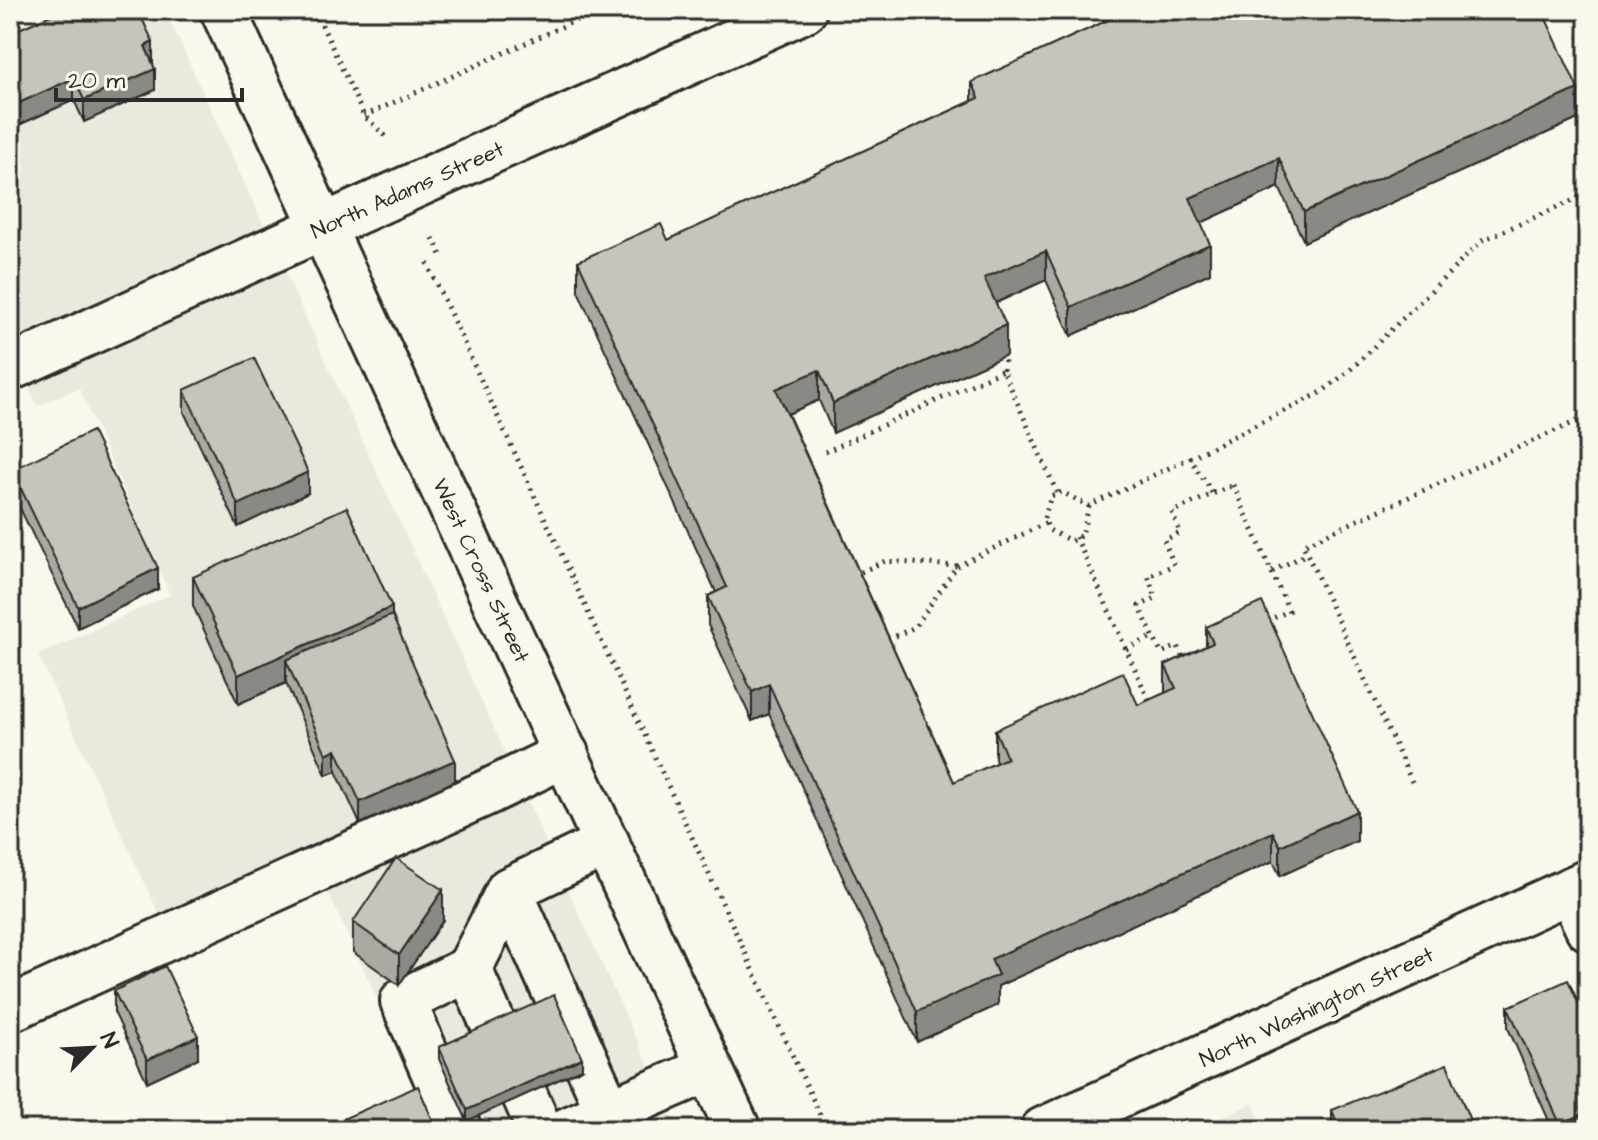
<svg xmlns="http://www.w3.org/2000/svg" width="1598" height="1140" font-family="'Architects Daughter',sans-serif">
<rect width="100%" height="100%" fill="#fbf7ec"/>
<filter id="ink" filterUnits="userSpaceOnUse"><feTurbulence type="fractalNoise" baseFrequency=".0125" numOctaves="2"/><feDisplacementMap in="SourceGraphic" scale="16" xChannelSelector="R" yChannelSelector="G"/><feConvolveMatrix kernelMatrix="1 2 1 2 8 2 1 2 1" color-interpolation-filters="sRGB"/></filter>
<g filter="url(#ink)">
<g fill="#ebe8de">
<path d="M81,10H165L678,1130H438L326,888L166,929L38,655L170,595L79,388L38,406L10,347V42Z"/>
<path d="M1253,1103L1264,1130H1194Z"/>
</g>
<g fill="none" stroke-linecap="round" stroke-linejoin="round">
<defs>
<g id="minor">
<path d="M10,368L804,10"/>
<path d="M1570,890L1588,928"/>
<path d="M10,1009L488,792L566,754"/>
<path d="M497,1033L469,969L509,890"/>
<path d="M525,1096L540,1130"/>
<path d="M609,1112L709,1069"/>
<path d="M459,1130L403,1001L469,969"/>
<path d="M568,1130L609,1112L509,890L607,843"/>
<path d="M1043,1130L1588,882"/>
</g>
<path id="major" d="M223,10L738,1130"/>
</defs>
<use href="#minor" stroke="#2b2b2b" stroke-width="50"/>
<use href="#major" stroke="#2b2b2b" stroke-width="50"/>
<g stroke="#2b2b2b" stroke-width="5" stroke-dasharray="2 6" stroke-linecap="butt">
<path d="M315,10L364,116L389,139"/>
<path d="M1582,10L1588,23"/>
<path d="M364,116L599,10"/>
<path d="M433,238L441,255"/>
<path d="M427,263L827,1130"/>
<path d="M1003,370L1006,355"/>
<path d="M825,452L1003,370L1057,493"/>
<path d="M1190,458L1322,392L1350,370L1483,240L1588,194"/>
<path d="M1233,485L1289,611L1183,658L1178,646L1161,653L1139,606L1156,598L1148,576L1174,565L1164,540L1180,533L1172,512Z"/>
<path d="M1089,506L1082,535L1071,541L1049,530L1044,518L1051,496L1062,492L1089,506L1190,458L1213,494"/>
<path d="M1076,537L1151,705"/>
<path d="M957,566L1046,523"/>
<path d="M1272,571L1307,554"/>
<path d="M861,572L885,561L957,566L915,627L887,640"/>
<path d="M1126,649L1152,637"/>
<path d="M1412,782L1303,545L1588,416"/>
</g>
<use href="#minor" stroke="#fbf7ec" stroke-width="44"/>
<use href="#major" stroke="#fbf7ec" stroke-width="44"/>
</g>
<g fill="#aba9a2" stroke="#2b2b2b" stroke-width="2">
<path d="M1102,10H1542L1578,119L1304,242L1279,187L1201,223L1210,273L1071,336L1046,280L996,303L1006,355L833,433L819,400L788,414L954,782L996,763L995,759V730L1138,705L1165,693V665L1206,646V627L1357,841L1280,876L1273,861L998,986V1005L917,1042L769,714L752,721L708,625V596L716,592L578,291V261L668,240L972,101V82L1104,22L1102,17Z"/>
<path d="M10,33L153,62L155,90L84,122L74,100L10,129Z"/>
<path d="M184,390L308,493L238,527L184,412Z"/>
<path d="M12,470L158,589L78,628L12,492Z"/>
<path d="M193,577L392,615L455,781L360,824L336,771L326,775L286,683L238,704L193,606Z"/>
<path d="M443,920L399,985L353,952V922Z"/>
<path d="M114,991L198,1058L147,1082L114,1012Z"/>
<path d="M1508,1007L1588,1130H1553L1508,1028Z"/>
<path d="M439,1047L582,1069L467,1121L439,1059Z"/>
<path d="M1332,1110L1474,1130H1332Z"/>
</g>
<g fill="#8b8984" stroke="#2b2b2b" stroke-width="2">
<path d="M153,42V64L145,46Z"/>
<path d="M155,69V90L84,122V100Z"/>
<path d="M74,78V100L10,129V107Z"/>
<path d="M1578,89V119L1304,242V212Z"/>
<path d="M1279,158V187L1190,228V198Z"/>
<path d="M1210,244V273L1071,336V307Z"/>
<path d="M1046,251V280L984,308V278Z"/>
<path d="M1006,325V355L833,433V403Z"/>
<path d="M819,370V400L776,419V389Z"/>
<path d="M308,472V493L238,527V505Z"/>
<path d="M158,568V589L78,628V607Z"/>
<path d="M392,607V636L286,660V683L238,704V675Z"/>
<path d="M769,684V714L752,721V692Z"/>
<path d="M336,749V771L326,775V754Z"/>
<path d="M455,760V781L360,824V802Z"/>
<path d="M1357,811V841L1280,876V846Z"/>
<path d="M1273,832V861L998,986V1005L917,1042V1012L991,959Z"/>
<path d="M443,890V920L399,985V955Z"/>
<path d="M198,1036V1058L147,1082V1060Z"/>
<path d="M582,1058V1069L467,1121V1110Z"/>
<path d="M1588,1112V1130H1560V1124Z"/>
</g>
<g fill="#c7c4bc" stroke="#2b2b2b" stroke-width="2">
<path d="M62,10H138L153,42L145,46L155,69L84,100L74,78L10,107V33Z"/>
<path d="M1112,10H1542L1578,89L1304,212L1279,158L1190,198L1210,244L1071,307L1046,251L984,278L1006,325L833,403L819,370L776,389L954,782L1007,758L995,730L1123,672L1138,705L1176,688L1165,665L1213,643L1206,627L1262,602L1357,811L1280,846L1273,832L991,959L998,975L917,1012L769,684L752,692L708,596L727,587L578,261L661,224L668,240L979,98L972,82L1115,17Z"/>
<path d="M254,358L308,472L238,505L184,390Z"/>
<path d="M92,431L158,568L78,607L12,470Z"/>
<path d="M347,507L392,607L238,675L193,577Z"/>
<path d="M392,615L455,760L360,802L336,749L326,754L286,660Z"/>
<path d="M396,858L443,890L399,955L353,922Z"/>
<path d="M165,966L198,1036L147,1060L114,991Z"/>
<path d="M1568,980L1588,1024V1112L1560,1124L1508,1007Z"/>
<path d="M554,995L582,1058L467,1110L439,1047Z"/>
<path d="M1447,1064L1474,1130H1340L1332,1110Z"/>
<path d="M418,1086L437,1130H318Z"/>
</g>
</g>
<g text-anchor="middle" stroke-width="8" stroke-linejoin="round" paint-order="stroke">
<g font-size="22" fill="#2b2b2b" stroke="#fbf7ec">
<text transform="translate(407 189) rotate(-24)" y="8">North Adams Street</text>
<text transform="translate(482 570) rotate(65)" y="8">West Cross Street</text>
<text transform="translate(1316 1006) rotate(-25)" y="8">North Washington Street</text>
</g>
</g>
<rect width="1598" height="1140" fill="none" stroke="#fbf7ec" stroke-width="40"/>
<rect x="20" y="20" width="1558" height="1100" fill="none" stroke="#2b2b2b" stroke-width="3" filter="url(#ink)"/>
<g transform="translate(92 1048) rotate(66)" stroke="#fbf7ec" stroke-width="6" paint-order="stroke">
<path d="M0-6L14 30L0 20L-14 30Z" fill="#2b2b2b"/>
<text y="-12" font-size="22" font-weight="bold" text-anchor="middle" fill="#2b2b2b">N</text>
</g>
<path d="M56 88v12h186v-12" fill="none" stroke="#2b2b2b" stroke-width="4"/>
<text x="68" y="88" font-size="24" fill="#2b2b2b" stroke="#fbf7ec" stroke-width="6" paint-order="stroke">20 m</text>
</svg>
